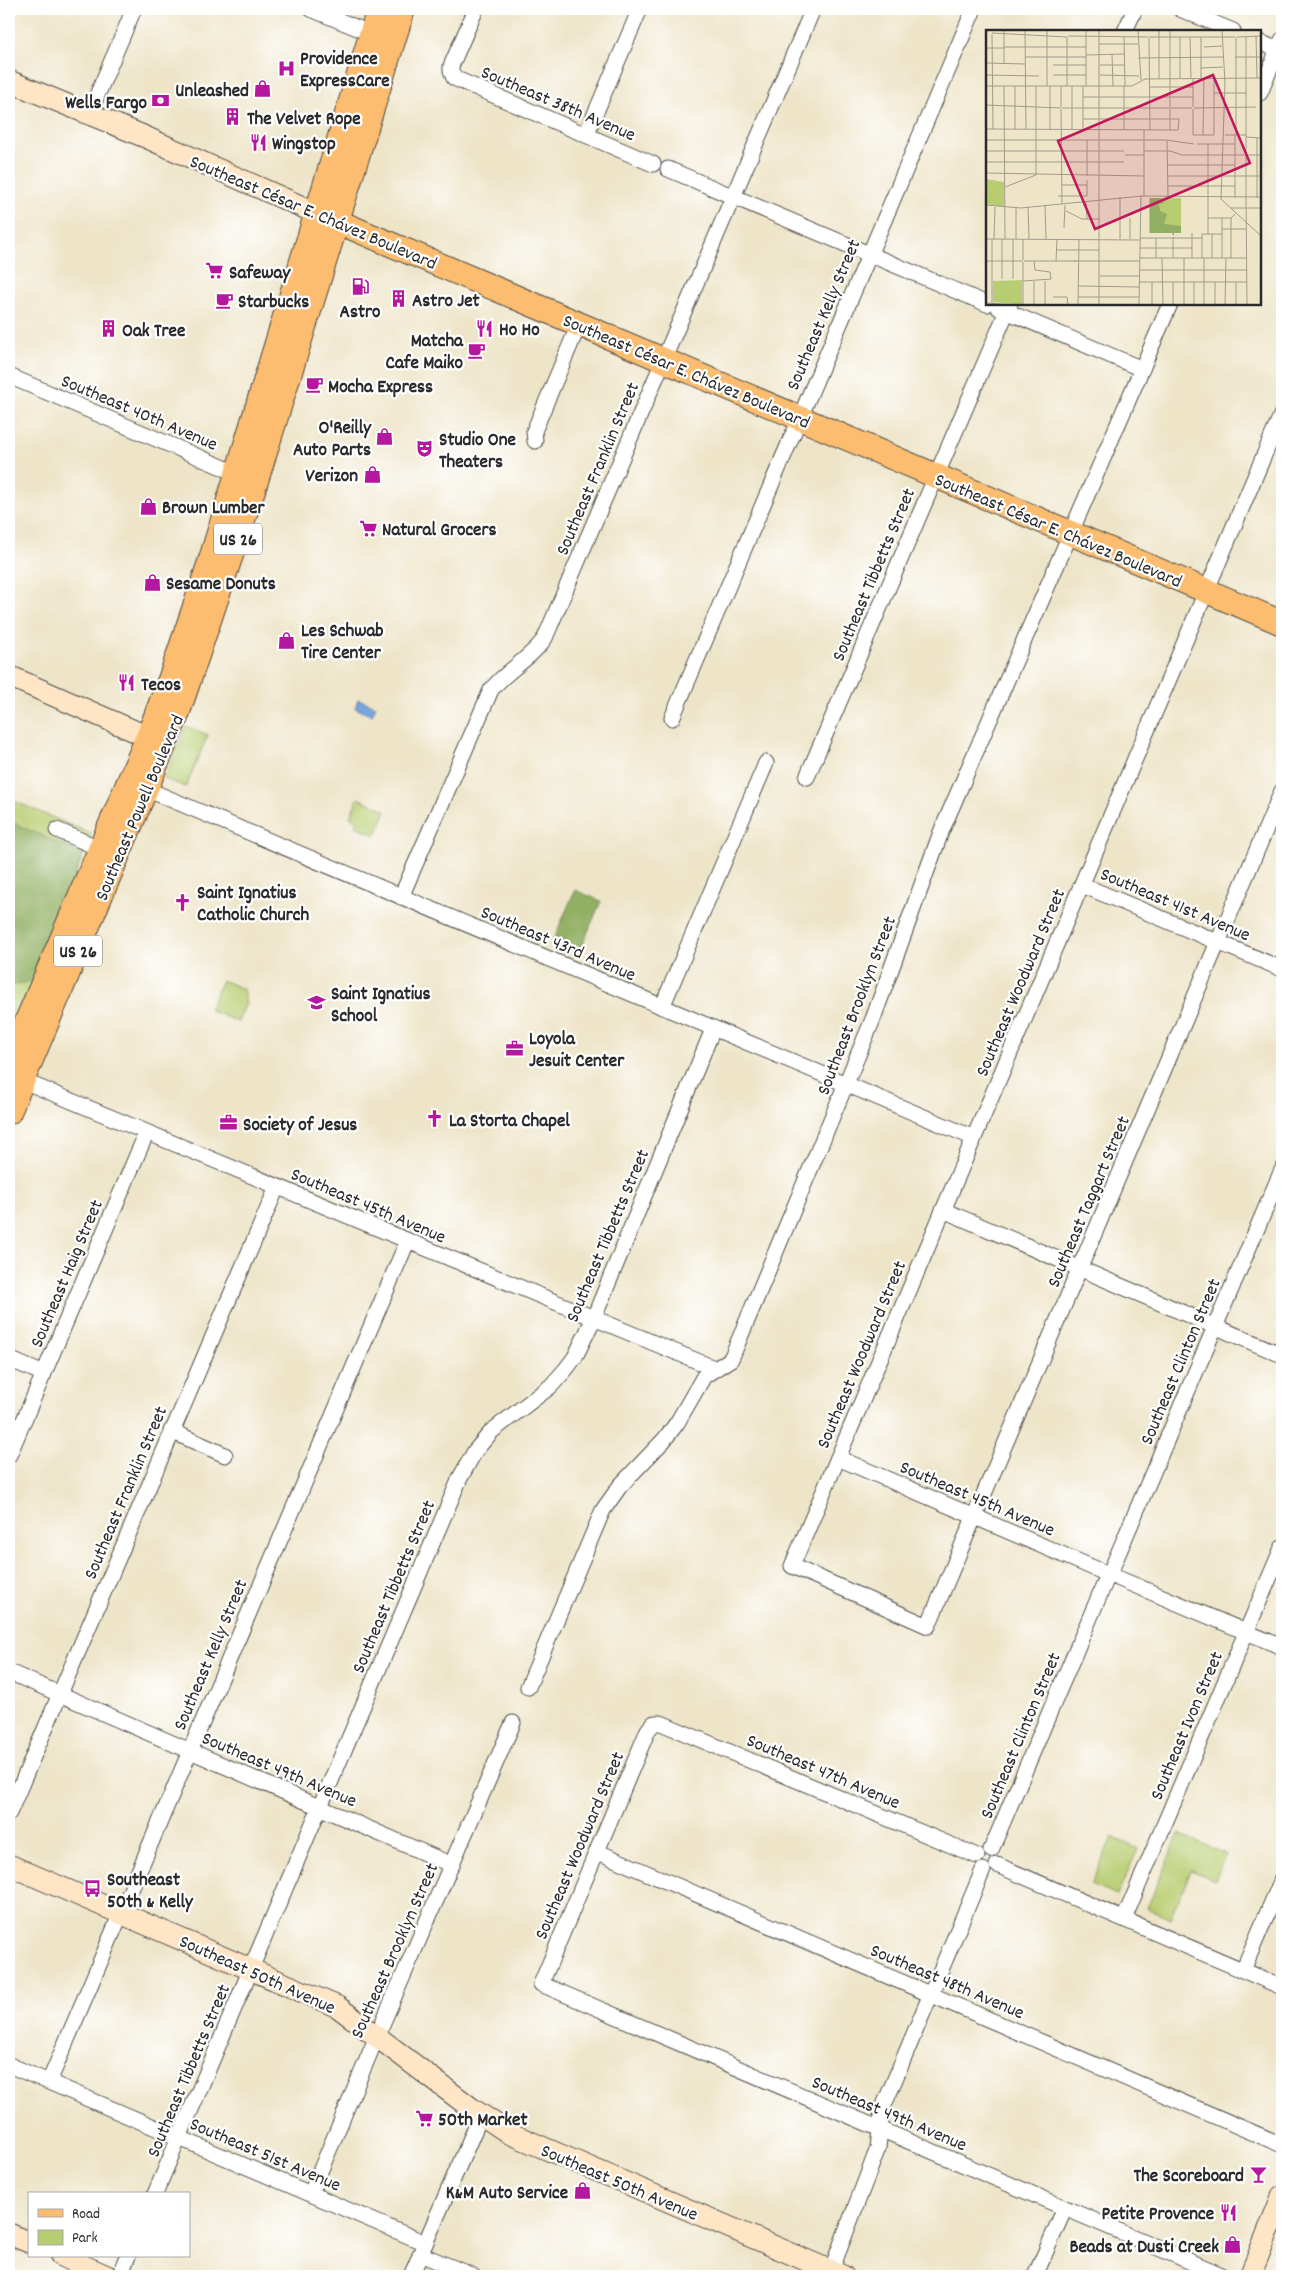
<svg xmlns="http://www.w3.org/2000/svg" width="1291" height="2285" font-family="Dekko,sans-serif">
<rect width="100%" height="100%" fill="#fff"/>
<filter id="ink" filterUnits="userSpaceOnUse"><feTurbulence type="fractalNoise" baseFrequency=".02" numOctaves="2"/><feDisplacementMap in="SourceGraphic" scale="10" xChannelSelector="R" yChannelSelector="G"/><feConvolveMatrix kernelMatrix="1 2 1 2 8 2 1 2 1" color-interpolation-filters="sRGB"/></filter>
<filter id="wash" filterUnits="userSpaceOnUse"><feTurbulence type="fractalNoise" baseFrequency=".0096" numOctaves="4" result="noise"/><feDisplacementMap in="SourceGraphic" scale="20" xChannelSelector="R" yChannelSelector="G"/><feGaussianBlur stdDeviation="1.12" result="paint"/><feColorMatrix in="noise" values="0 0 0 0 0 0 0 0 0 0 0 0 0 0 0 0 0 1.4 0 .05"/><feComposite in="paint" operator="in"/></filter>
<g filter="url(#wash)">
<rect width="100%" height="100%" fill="#eee5c9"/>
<g fill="#b8cd71" stroke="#727c4e">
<path d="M186,726L208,735L186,787L164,779Z"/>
<path d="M358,798L386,810L376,835L355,826L357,820L350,817Z"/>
<path d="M9,799L92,834L9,1042Z"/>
<path d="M222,980L243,989L246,1003L238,1022L209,1010Z"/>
<path d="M1179,1834L1226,1854L1215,1880L1191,1870L1171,1918L1147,1908Z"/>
<path d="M1112,1837L1138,1849L1117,1896L1091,1885Z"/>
</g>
<g fill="#92b063" stroke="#5e6e47">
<path d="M9,821L83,854L37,976L30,981L9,986Z"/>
<path d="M575,890L601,901L579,953L553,941Z"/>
</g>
<path fill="#76a7e1" stroke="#506986" d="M358,699L376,706L372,715L355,708Z"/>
</g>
<g filter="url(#ink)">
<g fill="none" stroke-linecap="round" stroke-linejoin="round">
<defs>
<g id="street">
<path d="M311,9L372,34"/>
<path d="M476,9L451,66V70L454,78L653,164"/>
<path d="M1180,9L1233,31"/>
<path d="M1125,31L1135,9"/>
<path d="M1260,42L1282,52"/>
<path d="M1260,93L1282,40"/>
<path d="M89,114L134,9"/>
<path d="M586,135L640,9"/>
<path d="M668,169L987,304"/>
<path d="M999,308L1142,369"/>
<path d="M9,376L243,476"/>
<path d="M1282,413L792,1566L928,1626L1282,791"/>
<path d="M535,441L534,431L579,324"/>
<path d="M672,718L974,9"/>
<path d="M807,777L1010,304"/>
<path d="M139,786L974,1138"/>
<path d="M57,830L108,852"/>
<path d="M1082,885L1282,969"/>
<path d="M401,897L491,690C506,670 531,659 545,638L813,9"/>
<path d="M662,1007L766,763"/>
<path d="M9,1075L714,1368"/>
<path d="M943,1210L1282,1355"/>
<path d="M9,1359L44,1374"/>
<path d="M171,1431L225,1455"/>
<path d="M9,1455L146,1134"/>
<path d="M838,1458L1103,1572"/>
<path d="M1112,1568L1282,1170"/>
<path d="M1115,1577L1282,1647"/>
<path d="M9,1672L452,1865"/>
<path d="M528,1687L603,1510L620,1486L664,1440L677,1423L704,1376L731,1359L873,1019L941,832L1170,304"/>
<path d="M9,1813L277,1187"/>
<path d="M991,1850L1106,1580"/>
<path d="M598,1852L1282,2145"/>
<path d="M977,1856L661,1723H654L648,1730L541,1984L1224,2276"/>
<path d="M997,1865L1282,1987"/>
<path d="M1124,1919L1282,1548"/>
<path d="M1243,1970L1282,1879"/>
<path d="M9,2065L425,2243"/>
<path d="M49,2082L407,1242"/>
<path d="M311,2193L377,2036L513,1723"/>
<path d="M155,2194L460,1478L475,1451L492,1431L551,1386L566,1369L575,1357L593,1320L713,1029"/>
<path d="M420,2254L473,2276"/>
<path d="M120,2276L128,2256"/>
<path d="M411,2276L481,2115"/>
<path d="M829,2276L878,2148L882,2110L983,1870"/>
<path d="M1035,2276L1065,2208"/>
</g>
<g id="secondary">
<path d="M9,81L143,136L316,213"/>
<path d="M9,676L164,744"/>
<path d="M9,1865L338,2007L471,2108L509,2133L843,2276"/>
<path d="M9,2234L29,2242"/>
<path d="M61,2256L107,2276"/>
<path d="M1250,2276L1282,2197"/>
</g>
<g id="primary">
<path d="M322,215L1282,623"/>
<path d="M9,1063L148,737L171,677L211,559L379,9"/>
<path d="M9,1112L177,715L256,481L403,9"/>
</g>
</defs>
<use href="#street" stroke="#484743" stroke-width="17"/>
<use href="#secondary" stroke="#484743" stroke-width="23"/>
<use href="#primary" stroke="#484743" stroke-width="26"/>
<use href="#street" stroke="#fff" stroke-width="15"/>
<use href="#secondary" stroke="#fee5c5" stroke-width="21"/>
<use href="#primary" stroke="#fcbd6f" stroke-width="24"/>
</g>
</g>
<defs>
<symbol id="hospital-bare" viewBox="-9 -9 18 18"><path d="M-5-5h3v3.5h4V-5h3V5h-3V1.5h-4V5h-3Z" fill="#b5179e" stroke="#fff" stroke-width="2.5" paint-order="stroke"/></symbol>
<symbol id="shop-bare" viewBox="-9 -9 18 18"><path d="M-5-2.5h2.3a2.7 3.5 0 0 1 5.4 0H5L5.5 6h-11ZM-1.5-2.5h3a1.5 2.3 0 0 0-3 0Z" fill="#b5179e" stroke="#fff" stroke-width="2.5" paint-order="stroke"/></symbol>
<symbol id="bank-bare" viewBox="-9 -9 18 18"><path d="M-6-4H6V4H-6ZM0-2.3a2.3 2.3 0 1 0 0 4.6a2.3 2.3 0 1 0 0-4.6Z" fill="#b5179e" stroke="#fff" stroke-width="2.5" paint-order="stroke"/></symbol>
<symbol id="building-bare" viewBox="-9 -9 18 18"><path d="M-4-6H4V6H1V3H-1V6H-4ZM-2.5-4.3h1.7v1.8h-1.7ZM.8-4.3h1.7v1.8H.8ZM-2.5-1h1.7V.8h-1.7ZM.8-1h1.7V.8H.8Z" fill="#b5179e" stroke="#fff" stroke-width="2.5" paint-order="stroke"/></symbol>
<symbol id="restaurant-bare" viewBox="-9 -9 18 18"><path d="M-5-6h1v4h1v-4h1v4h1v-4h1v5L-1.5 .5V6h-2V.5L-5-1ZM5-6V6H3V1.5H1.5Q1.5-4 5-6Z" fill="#b5179e" stroke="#fff" stroke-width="2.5" paint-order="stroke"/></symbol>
<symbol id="supermarket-bare" viewBox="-9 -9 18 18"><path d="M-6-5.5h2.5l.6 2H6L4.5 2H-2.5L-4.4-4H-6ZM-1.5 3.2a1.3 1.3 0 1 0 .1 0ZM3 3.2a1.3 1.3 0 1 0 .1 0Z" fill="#b5179e" stroke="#fff" stroke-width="2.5" paint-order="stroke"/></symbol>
<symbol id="fuel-bare" viewBox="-9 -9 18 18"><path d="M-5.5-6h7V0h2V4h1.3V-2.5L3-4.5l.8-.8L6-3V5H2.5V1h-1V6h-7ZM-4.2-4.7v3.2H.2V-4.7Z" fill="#b5179e" stroke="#fff" stroke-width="2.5" paint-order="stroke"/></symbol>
<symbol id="cafe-bare" viewBox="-9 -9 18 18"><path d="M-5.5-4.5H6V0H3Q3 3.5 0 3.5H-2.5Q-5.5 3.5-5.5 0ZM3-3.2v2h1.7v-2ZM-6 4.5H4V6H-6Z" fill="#b5179e" stroke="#fff" stroke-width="2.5" paint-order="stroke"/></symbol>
<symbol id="theatre-bare" viewBox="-9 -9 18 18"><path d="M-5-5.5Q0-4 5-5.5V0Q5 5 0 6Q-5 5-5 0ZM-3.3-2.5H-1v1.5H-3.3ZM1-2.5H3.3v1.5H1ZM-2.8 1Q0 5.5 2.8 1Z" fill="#b5179e" stroke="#fff" stroke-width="2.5" paint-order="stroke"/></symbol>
<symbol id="church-bare" viewBox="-9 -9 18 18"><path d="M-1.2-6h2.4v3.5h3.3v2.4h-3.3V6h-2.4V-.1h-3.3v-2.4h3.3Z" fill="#b5179e" stroke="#fff" stroke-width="2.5" paint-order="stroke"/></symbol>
<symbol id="school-bare" viewBox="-9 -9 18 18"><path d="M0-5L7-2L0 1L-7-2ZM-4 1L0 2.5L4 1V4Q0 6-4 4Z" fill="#b5179e" stroke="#fff" stroke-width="2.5" paint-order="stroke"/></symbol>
<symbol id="office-bare" viewBox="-9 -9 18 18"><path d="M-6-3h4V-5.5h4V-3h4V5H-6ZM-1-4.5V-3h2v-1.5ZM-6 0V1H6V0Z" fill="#b5179e" stroke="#fff" stroke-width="2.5" paint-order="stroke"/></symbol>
<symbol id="bus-bare" viewBox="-9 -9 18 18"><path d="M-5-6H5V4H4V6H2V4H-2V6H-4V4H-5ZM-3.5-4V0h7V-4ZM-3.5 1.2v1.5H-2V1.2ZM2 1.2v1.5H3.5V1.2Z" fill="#b5179e" stroke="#fff" stroke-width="2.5" paint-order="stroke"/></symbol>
<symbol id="bar-bare" viewBox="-9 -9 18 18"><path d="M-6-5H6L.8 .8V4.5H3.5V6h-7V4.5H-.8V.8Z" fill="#b5179e" stroke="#fff" stroke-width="2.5" paint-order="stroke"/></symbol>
</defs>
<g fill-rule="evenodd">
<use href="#hospital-bare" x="274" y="56" width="25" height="25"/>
<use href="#shop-bare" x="250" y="76" width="25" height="25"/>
<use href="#bank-bare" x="148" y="88" width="25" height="25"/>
<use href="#building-bare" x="220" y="104" width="25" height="25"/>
<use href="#restaurant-bare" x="246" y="130" width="25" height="25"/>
<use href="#supermarket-bare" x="202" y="258" width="25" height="25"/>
<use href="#fuel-bare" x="348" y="274" width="25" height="25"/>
<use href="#building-bare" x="386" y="286" width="25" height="25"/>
<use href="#cafe-bare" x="212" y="288" width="25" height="25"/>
<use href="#restaurant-bare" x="472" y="316" width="25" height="25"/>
<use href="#building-bare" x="96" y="316" width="25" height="25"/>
<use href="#cafe-bare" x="464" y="338" width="25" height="25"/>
<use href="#cafe-bare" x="302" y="372" width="25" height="25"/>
<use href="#shop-bare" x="372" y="424" width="25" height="25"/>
<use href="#theatre-bare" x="412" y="436" width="25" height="25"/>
<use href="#shop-bare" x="360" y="462" width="25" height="25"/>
<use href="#shop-bare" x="136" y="494" width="25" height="25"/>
<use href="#supermarket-bare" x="356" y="516" width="25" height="25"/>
<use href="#shop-bare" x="140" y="570" width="25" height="25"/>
<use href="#shop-bare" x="274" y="628" width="25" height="25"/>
<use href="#restaurant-bare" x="114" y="670" width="25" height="25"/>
<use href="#church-bare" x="170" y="890" width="25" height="25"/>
<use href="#school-bare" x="304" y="990" width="25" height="25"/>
<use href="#office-bare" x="502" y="1036" width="25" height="25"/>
<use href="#church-bare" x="422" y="1106" width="25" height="25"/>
<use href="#office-bare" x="216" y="1110" width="25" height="25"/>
<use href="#bus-bare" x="80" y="1876" width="25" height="25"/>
<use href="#supermarket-bare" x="412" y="2106" width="25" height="25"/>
<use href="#bar-bare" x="1246" y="2162" width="25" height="25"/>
<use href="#shop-bare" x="570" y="2178" width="25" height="25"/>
<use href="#restaurant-bare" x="1216" y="2200" width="25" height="25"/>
<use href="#shop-bare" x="1220" y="2232" width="25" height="25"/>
</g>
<g text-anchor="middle" stroke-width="4.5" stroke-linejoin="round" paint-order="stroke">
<g fill="#fff" stroke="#6b6b6b" stroke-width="1">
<rect x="214" y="523.5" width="48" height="31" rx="4"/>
<rect x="54" y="935.5" width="48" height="31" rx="4"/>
</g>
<g font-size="18" font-weight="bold" fill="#2b2b2b">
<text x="238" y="545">US 26</text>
<text x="78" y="957">US 26</text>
</g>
<g font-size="19" font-weight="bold" fill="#2b2b2b" stroke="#fff" text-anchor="start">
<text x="300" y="64">Providence<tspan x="300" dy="22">ExpressCare</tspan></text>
<text x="249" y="96" text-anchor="end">Unleashed</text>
<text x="147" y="108" text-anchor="end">Wells Fargo</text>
<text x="247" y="124">The Velvet Rope</text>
<text x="272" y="149">Wingstop</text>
<text x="229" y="278">Safeway</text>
<text x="412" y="306">Astro Jet</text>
<text x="238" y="307">Starbucks</text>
<text x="360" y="317" text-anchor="middle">Astro</text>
<text x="499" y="335">Ho Ho</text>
<text x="122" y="336">Oak Tree</text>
<text x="463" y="346" text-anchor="end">Matcha<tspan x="463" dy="22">Cafe Maiko</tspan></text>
<text x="328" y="392">Mocha Express</text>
<text x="371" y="433" text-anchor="end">O'Reilly<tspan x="371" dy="22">Auto Parts</tspan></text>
<text x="439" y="445">Studio One<tspan x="439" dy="22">Theaters</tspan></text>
<text x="358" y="481" text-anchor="end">Verizon</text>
<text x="162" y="513">Brown Lumber</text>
<text x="382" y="535">Natural Grocers</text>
<text x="166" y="589">Sesame Donuts</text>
<text x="301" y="636">Les Schwab<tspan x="301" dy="22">Tire Center</tspan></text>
<text x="141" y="690">Tecos</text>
<text x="197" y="898">Saint Ignatius<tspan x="197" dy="22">Catholic Church</tspan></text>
<text x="331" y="999">Saint Ignatius<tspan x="331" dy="22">School</tspan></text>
<text x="529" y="1044">Loyola<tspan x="529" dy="22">Jesuit Center</tspan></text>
<text x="449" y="1126">La Storta Chapel</text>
<text x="243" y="1130">Society of Jesus</text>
<text x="107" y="1885">Southeast<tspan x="107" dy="22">50th &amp; Kelly</tspan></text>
<text x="438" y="2125">50th Market</text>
<text x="1244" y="2181" text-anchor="end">The Scoreboard</text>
<text x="568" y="2198" text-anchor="end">K&amp;M Auto Service</text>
<text x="1214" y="2219" text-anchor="end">Petite Provence</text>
<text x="1219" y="2252" text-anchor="end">Beads at Dusti Creek</text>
</g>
<g font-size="19" fill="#2b2b2b" stroke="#fff">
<text transform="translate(559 102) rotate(23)" y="7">Southeast 38th Avenue</text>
<text transform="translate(314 211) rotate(23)" y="7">Southeast César E. Chávez Boulevard</text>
<text transform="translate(822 314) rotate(-67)" y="7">Southeast Kelly Street</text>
<text transform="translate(687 370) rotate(23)" y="7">Southeast César E. Chávez Boulevard</text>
<text transform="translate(140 411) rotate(23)" y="7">Southeast 40th Avenue</text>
<text transform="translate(596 468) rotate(-67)" y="7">Southeast Franklin Street</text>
<text transform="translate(1059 529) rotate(23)" y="7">Southeast César E. Chávez Boulevard</text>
<text transform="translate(872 574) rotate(-67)" y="7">Southeast Tibbetts Street</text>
<text transform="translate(138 807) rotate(-67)" y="7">Southeast Powell Boulevard</text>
<text transform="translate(1176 903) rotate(23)" y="7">Southeast 41st Avenue</text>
<text transform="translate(559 942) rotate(23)" y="7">Southeast 43rd Avenue</text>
<text transform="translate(1019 982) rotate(-67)" y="7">Southeast Woodward Street</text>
<text transform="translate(855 1005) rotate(-69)" y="7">Southeast Brooklyn Street</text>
<text transform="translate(1087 1201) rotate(-67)" y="7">Southeast Taggart Street</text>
<text transform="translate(369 1204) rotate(23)" y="7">Southeast 45th Avenue</text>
<text transform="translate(606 1235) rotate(-67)" y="7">Southeast Tibbetts Street</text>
<text transform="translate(65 1273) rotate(-67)" y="7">Southeast Haig Street</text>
<text transform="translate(860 1354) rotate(-67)" y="7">Southeast Woodward Street</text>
<text transform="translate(1179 1361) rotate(-67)" y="7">Southeast Clinton Street</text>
<text transform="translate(124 1492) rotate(-67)" y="7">Southeast Franklin Street</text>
<text transform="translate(978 1497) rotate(23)" y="7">Southeast 45th Avenue</text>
<text transform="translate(392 1586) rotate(-67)" y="7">Southeast Tibbetts Street</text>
<text transform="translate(209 1654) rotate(-67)" y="7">Southeast Kelly Street</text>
<text transform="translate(1185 1725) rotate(-67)" y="7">Southeast Ivon Street</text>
<text transform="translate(1019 1735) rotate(-67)" y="7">Southeast Clinton Street</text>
<text transform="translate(280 1768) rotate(23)" y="7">Southeast 49th Avenue</text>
<text transform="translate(824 1770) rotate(23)" y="7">Southeast 47th Avenue</text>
<text transform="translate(578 1845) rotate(-67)" y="7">Southeast Woodward Street</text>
<text transform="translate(393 1950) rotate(-66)" y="7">Southeast Brooklyn Street</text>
<text transform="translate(258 1973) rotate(24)" y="7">Southeast 50th Avenue</text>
<text transform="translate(948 1980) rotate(23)" y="7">Southeast 48th Avenue</text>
<text transform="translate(187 2070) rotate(-67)" y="7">Southeast Tibbetts Street</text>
<text transform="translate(890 2112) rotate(23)" y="7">Southeast 49th Avenue</text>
<text transform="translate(266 2153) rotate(23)" y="7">Southeast 51st Avenue</text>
<text transform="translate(620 2181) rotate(23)" y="7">Southeast 50th Avenue</text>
</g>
</g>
<g transform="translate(986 30)">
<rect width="275" height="275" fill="#eee5c9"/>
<path d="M0,149L18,152V177L0,174ZM163,168H195V203H188V206L186,203H163ZM36,250V275L7,272V251Z" fill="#b8cd71"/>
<path d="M164,168H174L178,173L173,174L174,181L181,184L178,194L195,196V203H188V206L186,203H164Z" fill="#92b063"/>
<path fill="none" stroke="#a09b8a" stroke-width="1" d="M39,0L40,99M61,0V56M100,0V56M152,0L155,50M173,0V49M236,0L239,53L235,169L275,206M6,3L81,7M6,4L7,99M82,6L162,7M138,6L139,56M270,6L271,48M81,7V56M163,7H249M194,7V48M204,7L205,48M215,7V48M251,7L275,6M260,7V167M163,8L164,100M113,14H152M18,17H100M218,17L236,16M0,18H18M126,24L127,56M100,25L139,24M39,27H100M249,27H275M152,28L237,27M0,33L39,34M18,34V0M67,35H100M114,35H139M215,38L237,37M0,45L53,46M67,45H100M114,45L153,46M0,56H146L159,49L275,48M18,56L19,209M64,56V100M75,56V77M97,56V100M164,57H207M228,63H261M97,67H207M0,75L75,78M184,77V0M207,77V48M76,78H183M184,78H206M208,78L270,77M75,79L76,174M207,79V105H228V48M0,99L192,100L193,89H97M29,99V56M86,100V56M138,100V56M158,100V167M184,100V78M217,105L218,48M239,105H260M250,105V7M260,107L275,108M0,110H180L208,114M101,110V146M181,111L182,167M211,114H249M0,121H138M158,121H184L196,125H275M139,125H158M0,132H138M181,135H249M0,143L158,146M182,146H275M76,155H101M182,156H249M19,157L50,145V56M72,166H101V150M260,167L261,275M249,168V105M271,168V108M100,172L101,189M0,175L35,178L156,166L275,167M59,175L60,209M42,177L43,209M30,178V209M245,178H275M80,181L96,189H114M144,188V209M222,188H245L249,184M245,188V228M78,198L79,175M236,199H260M206,203V228M222,204V114M187,207V228M154,208H216M170,208V228M0,209L154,210M6,209V273M8,209L9,177M16,209V249M27,209V249M37,209V230M134,209V167M154,218H206M71,220H113M154,228H261M176,228L177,275M198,228V275M216,228V204H236M218,228V275M226,228V204M236,228V188M0,231H37M38,231H90M70,231L71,209M88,231H154M154,240H261M114,246H153M37,251L65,249L64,242L49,240L48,231M48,251V275M59,251V275M153,252H261M166,252V275M187,252V275M208,252V275M229,252V275M250,252V275M93,256L153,257M67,267H81L82,275M92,267H153M0,273L31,275M37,275V232M92,275L93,209M113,275V0M153,275L155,166M239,275L240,228"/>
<path fill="#c2185b" fill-opacity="0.15" stroke="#c2185b" stroke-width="2.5" d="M227,45L264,133L109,199L72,111Z"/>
<rect width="275" height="275" fill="none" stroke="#2b2b2b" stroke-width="2.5"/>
</g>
<rect width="1291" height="2285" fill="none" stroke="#fff" stroke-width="30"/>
<rect x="28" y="2192" width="162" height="65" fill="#ffffff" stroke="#aaaaaa"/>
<rect x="38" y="2209" width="25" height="8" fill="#fcbd6f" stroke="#aaaaaa"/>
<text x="72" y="2218" font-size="15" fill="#2b2b2b">Road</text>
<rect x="38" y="2230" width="25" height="15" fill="#b8cd71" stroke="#aaaaaa"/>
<text x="72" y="2242" font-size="15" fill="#2b2b2b">Park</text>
</svg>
